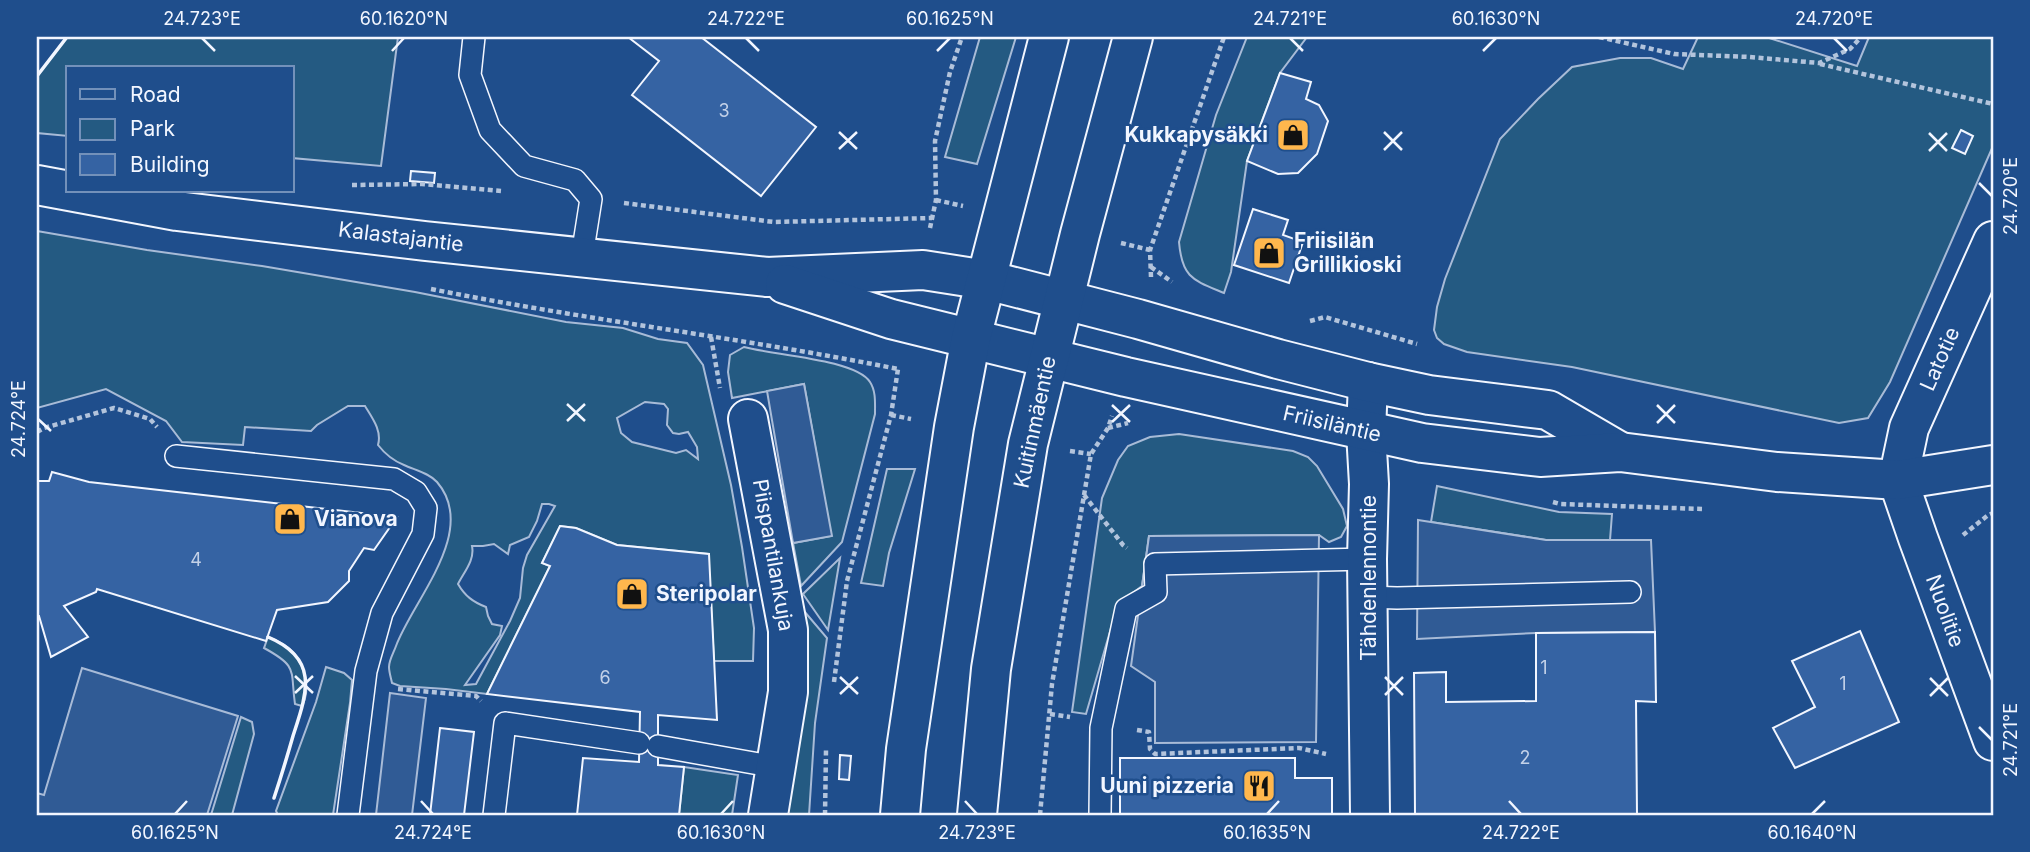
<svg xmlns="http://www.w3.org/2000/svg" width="2030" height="852" font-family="Inter,sans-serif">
<rect width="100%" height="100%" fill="#1f4e8c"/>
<g fill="#245a82" stroke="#a8bbd7" stroke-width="2" fill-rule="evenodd">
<path d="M67,37H398L381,166L292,158V68H68V136L37,133V76Z"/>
<path d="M980,37H1016L977,164L945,157Z"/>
<path d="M1247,37H1307L1280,73L1247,161L1231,272L1224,293C1193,280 1182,278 1179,242L1216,115Z"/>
<path d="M1698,37H1766L1857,66L1869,37H1993V146L1890,382L1868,418L1839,423L1572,367L1467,352L1444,344L1437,338L1434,330L1437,307L1445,279L1500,139L1538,99L1572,67L1620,58H1651L1683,69Z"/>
<path d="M37,231L147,250L262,266L415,292L566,322L623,328L658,339L687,343L703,365L731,485L742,547L754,628L753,661H714L708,554L617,545L576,528L560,526L542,563L550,566L487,694L446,689L400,686L392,683C391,678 389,672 389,667C389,660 394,652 396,646C413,600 479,531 437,482C429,473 415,470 404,465C394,461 385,454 378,445C382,431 373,419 365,406H348L317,425L311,431L245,427L243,445L182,442L166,421L106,389L37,408ZM645,402L664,404L668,409L667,425L673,433L679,434L688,432L697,447L698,459L686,450L676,453L632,442L621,433L617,418ZM542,504H549L555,506L527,555L523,568L520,598L510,621L476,684L465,685L500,635L502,626L492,624L488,616L486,607C473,602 465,596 458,584C464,572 475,560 472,546H483L494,544L508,554L510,545L529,537L537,521Z"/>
<path d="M744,347C772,355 855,359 870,382C876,391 875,403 875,414L842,542L801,586L793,543L831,536L804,384L732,398L728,372L730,355Z"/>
<path d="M1179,434L1293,451L1308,457L1317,466L1343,509L1347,526L1341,537L1329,542L1319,535L1149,536L1142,586L1118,604L1086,714L1072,712L1102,498L1118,460L1128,446L1150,437Z"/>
<path d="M887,469H915L889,553L883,586L861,583Z"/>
<path d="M1437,486L1559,512L1612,514L1610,540H1546L1431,522Z"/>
<path d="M840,558L828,630L803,594Z"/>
<path d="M804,611L827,638L815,723L809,815H786Z"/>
<path d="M268,637C276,640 286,645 293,652C305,666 311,690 302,706L295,704C290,670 299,667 264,648Z"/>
<path d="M326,667L344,673L352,680L350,703L333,815H278L276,811L316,702Z"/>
<path d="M241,717L252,722L254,734L232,815H211Z"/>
<path d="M684,767L738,775L732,815H679Z"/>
</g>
<g fill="#305b95" stroke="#a8bbd7" stroke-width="2">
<path d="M804,384L832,536L793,543L767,391Z"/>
<path d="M1418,520L1546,540H1651L1655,632L1536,633L1417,639Z"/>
<path d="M1319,535L1316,742L1155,743V682L1131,666L1149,536Z"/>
<path d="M82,668L238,716L207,815H37V793L44,795Z"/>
<path d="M390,693L426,698L412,815H376Z"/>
</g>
<g fill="#3563a3" stroke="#f2f6ff" stroke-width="2">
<path d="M628,37H701L816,127L761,196L632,95L659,61Z"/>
<path d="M1280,73L1311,82L1306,99L1319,105L1328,121L1317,154L1298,173L1278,174L1247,161Z"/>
<path d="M1961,130L1973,136L1965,154L1952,148Z"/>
<path d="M411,171L435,173L434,183L410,181Z"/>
<path d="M1253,209L1288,220L1283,235L1303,242L1289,283L1234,265Z"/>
<path d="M52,472L89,482L397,517L374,550L364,548L349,571V581L328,602L277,610L266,641L97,589L96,592L64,606L88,637L51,657L39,616H37V481H49Z"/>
<path d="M560,526L576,528L617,545L709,554L717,720L658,715V765L684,767L679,815H577L583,758L639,762L640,712L487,694L550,566L542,563Z"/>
<path d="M1860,631L1899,722L1795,768L1773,728L1815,707L1792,661Z"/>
<path d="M1655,632L1656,702L1636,701L1637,815H1415L1414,673L1446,672V702L1536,701V633Z"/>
<path d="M440,728L474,732L464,815H430Z"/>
<path d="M840,755L851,756L849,780L839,779Z"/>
<path d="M1120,758H1295V778H1332V815H1120Z"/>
</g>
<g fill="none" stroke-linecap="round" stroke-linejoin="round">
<defs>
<g id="lane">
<path d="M474,37L470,75L490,130L524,166L575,180L591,199L582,256"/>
<path d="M176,456L394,479L416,492L426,508L423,534L382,613L366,671L348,815"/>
<path d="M1367,597L1397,598L1630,592"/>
<path d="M658,746L776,767"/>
<path d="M494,815L505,723L639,743"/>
<path d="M1100,815L1101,728L1126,609L1156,592L1155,564L1367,559"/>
</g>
<g id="street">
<path d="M1993,241L1909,428L1898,480L1918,538L1993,741"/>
<path d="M1368,382L1366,432L1369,484L1367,559L1370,815"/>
<path d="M748,419L788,630V692L768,815"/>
</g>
<g id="secondary">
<path d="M37,185L177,211L425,241L767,277L923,270L987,280L1138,319L1278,359L1368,382L1429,395L1548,410L1620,452"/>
<path d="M785,284L891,319L1126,377L1422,443L1540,457L1620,452L1777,472L1898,480L1993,465"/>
</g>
<g id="primary">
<path d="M900,815L906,749L954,427L971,338L1049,37"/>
<path d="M977,815L991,669L1028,444L1080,234L1133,37"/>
</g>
</defs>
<use href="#lane" stroke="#f2f6ff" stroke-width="24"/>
<use href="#street" stroke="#f2f6ff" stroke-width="42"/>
<use href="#secondary" stroke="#f2f6ff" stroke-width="42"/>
<use href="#primary" stroke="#f2f6ff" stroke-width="42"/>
<g stroke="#b3c4dc" stroke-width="4.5" stroke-dasharray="5 3.5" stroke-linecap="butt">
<path d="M1599,37L1674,54L1750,57L1819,63L1850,49L1861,37"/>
<path d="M1820,64L1993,104"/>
<path d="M352,185L422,184L501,191"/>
<path d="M936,200L963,206"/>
<path d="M624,203L774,222L932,218"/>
<path d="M930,228L936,200L935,141L950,72L962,37"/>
<path d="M1121,243L1150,250"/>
<path d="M1151,267L1172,282"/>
<path d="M1151,277L1150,250L1224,37"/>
<path d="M431,289C586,320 743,338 898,369"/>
<path d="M1310,321L1325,317L1417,344"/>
<path d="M711,337L720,388"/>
<path d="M891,415L911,419"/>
<path d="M1108,428L1128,423"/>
<path d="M37,432L44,428L114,408L150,419L157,427"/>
<path d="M1070,451L1091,454"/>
<path d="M1084,495L1123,545L1127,548"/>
<path d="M1553,502L1560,504L1702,509"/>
<path d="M1963,535L1987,516L1993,513"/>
<path d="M834,682L847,581L891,415L898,369"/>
<path d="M398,689L476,696L481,701"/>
<path d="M1050,714L1070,717"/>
<path d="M1137,730L1149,732L1150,749L1155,754L1299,748L1326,754"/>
<path d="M825,815L826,750"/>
<path d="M1040,815L1052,684L1091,454L1108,428L1112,416"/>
</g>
<use href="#lane" stroke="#1f4e8c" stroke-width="21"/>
<use href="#street" stroke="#1f4e8c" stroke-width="38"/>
<use href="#secondary" stroke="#1f4e8c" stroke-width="38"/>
<use href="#primary" stroke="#1f4e8c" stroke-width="38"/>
<g stroke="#f2f6ff" stroke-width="3.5">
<path d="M37,76L67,37"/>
<path d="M268,637C320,659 307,693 293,736C287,757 281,777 274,798"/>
</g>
</g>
<path fill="none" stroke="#f2f6ff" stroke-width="2.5" d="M202,38L215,51M746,38L759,51M1290,38L1303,51M1834,38L1847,51M392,51L404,38M937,51L950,38M1483,51L1496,38M839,132L857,149M1384,132L1402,150M1929,133L1947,151M839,149L857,132M1384,150L1402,132M1929,151L1947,133M1979,183L1992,196M567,404L585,421M1112,405L1130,422M1657,405L1675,423M38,419L51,431M567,421L585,404M1112,422L1130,405M1657,423L1675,405M295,676L313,693M840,677L858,694M1385,677L1403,695M1930,678L1948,696M295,693L313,676M840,694L858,677M1385,695L1403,677M1930,696L1948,678M1979,727L1992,740M421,801L433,814M965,801L977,814M1509,801L1521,814M175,814L187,801M721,814L733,801M1267,814L1279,801M1812,814L1825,801"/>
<defs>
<symbol id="shop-square" viewBox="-11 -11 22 22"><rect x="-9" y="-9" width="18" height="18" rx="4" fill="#ffb74d" stroke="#1f4e8c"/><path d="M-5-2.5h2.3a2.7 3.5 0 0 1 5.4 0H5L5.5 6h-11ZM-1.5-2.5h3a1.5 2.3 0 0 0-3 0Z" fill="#111"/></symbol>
<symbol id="restaurant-square" viewBox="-11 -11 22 22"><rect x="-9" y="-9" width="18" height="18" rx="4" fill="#ffb74d" stroke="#1f4e8c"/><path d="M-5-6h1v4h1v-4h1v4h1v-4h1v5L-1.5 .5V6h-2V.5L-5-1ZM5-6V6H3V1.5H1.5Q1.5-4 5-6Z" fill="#111"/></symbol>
</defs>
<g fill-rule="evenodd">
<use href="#shop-square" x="1274" y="116" width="38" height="38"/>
<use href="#shop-square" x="1250" y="234" width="38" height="38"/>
<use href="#shop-square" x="271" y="500" width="38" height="38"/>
<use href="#shop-square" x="613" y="575" width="38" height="38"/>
<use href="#restaurant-square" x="1240" y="767" width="38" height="38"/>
</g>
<g text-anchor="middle" stroke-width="5" stroke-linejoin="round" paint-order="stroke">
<g font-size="18" fill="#c3d1e8">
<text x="724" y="117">3</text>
<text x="196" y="566">4</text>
<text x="1544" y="674">1</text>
<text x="605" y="684">6</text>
<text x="1843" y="690">1</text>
<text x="1525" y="764">2</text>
</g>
<g font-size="21" font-weight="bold" fill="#f2f6ff" stroke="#1f4e8c" text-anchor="start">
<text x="1268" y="142" text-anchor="end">Kukkapysäkki</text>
<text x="1294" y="248">Friisilän<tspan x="1294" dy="24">Grillikioski</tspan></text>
<text x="314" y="526">Vianova</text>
<text x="656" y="601">Steripolar</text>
<text x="1234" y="793" text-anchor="end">Uuni pizzeria</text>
</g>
<g font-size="21" fill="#f2f6ff" stroke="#1f4e8c">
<text transform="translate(401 237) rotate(7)" y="7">Kalastajantie</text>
<text transform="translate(1940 359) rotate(-66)" y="7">Latotie</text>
<text transform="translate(1035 422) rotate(-78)" y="7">Kuitinmäentie</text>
<text transform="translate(1332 424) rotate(13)" y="7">Friisiläntie</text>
<text transform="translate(773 555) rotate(80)" y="7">Piispantilankuja</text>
<text transform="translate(1369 578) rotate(-90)" y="7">Tähdenlennontie</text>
<text transform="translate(1945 611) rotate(70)" y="7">Nuolitie</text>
</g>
</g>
<rect width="2030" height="852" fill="none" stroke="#1f4e8c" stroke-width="77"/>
<rect x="66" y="66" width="228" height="126" fill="#1f4e8c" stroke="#7391ba" stroke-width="2"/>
<rect x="80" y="89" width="35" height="10" fill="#1f4e8c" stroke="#7391ba" stroke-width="2"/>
<text x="130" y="102" font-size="21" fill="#f2f6ff">Road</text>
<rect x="80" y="119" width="35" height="21" fill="#245a82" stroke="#7391ba" stroke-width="2"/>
<text x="130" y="136" font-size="21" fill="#f2f6ff">Park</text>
<rect x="80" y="154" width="35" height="21" fill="#3563a3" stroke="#7391ba" stroke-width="2"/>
<text x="130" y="172" font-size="21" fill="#f2f6ff">Building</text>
<rect x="38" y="38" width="1954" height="776" fill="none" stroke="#f2f6ff" stroke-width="2.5"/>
<g font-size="18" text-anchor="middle" fill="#f2f6ff">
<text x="202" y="25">24.723°E</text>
<text x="404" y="25">60.1620°N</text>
<text x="746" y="25">24.722°E</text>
<text x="950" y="25">60.1625°N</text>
<text x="1290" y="25">24.721°E</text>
<text x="1496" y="25">60.1630°N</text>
<text x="1834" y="25">24.720°E</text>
<text transform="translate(2011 196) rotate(-90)" y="6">24.720°E</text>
<text transform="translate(19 419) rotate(-90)" y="6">24.724°E</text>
<text transform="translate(2011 740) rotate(-90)" y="6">24.721°E</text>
<text x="175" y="839">60.1625°N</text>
<text x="433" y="839">24.724°E</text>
<text x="721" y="839">60.1630°N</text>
<text x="977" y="839">24.723°E</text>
<text x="1267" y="839">60.1635°N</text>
<text x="1521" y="839">24.722°E</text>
<text x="1812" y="839">60.1640°N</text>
</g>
</svg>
